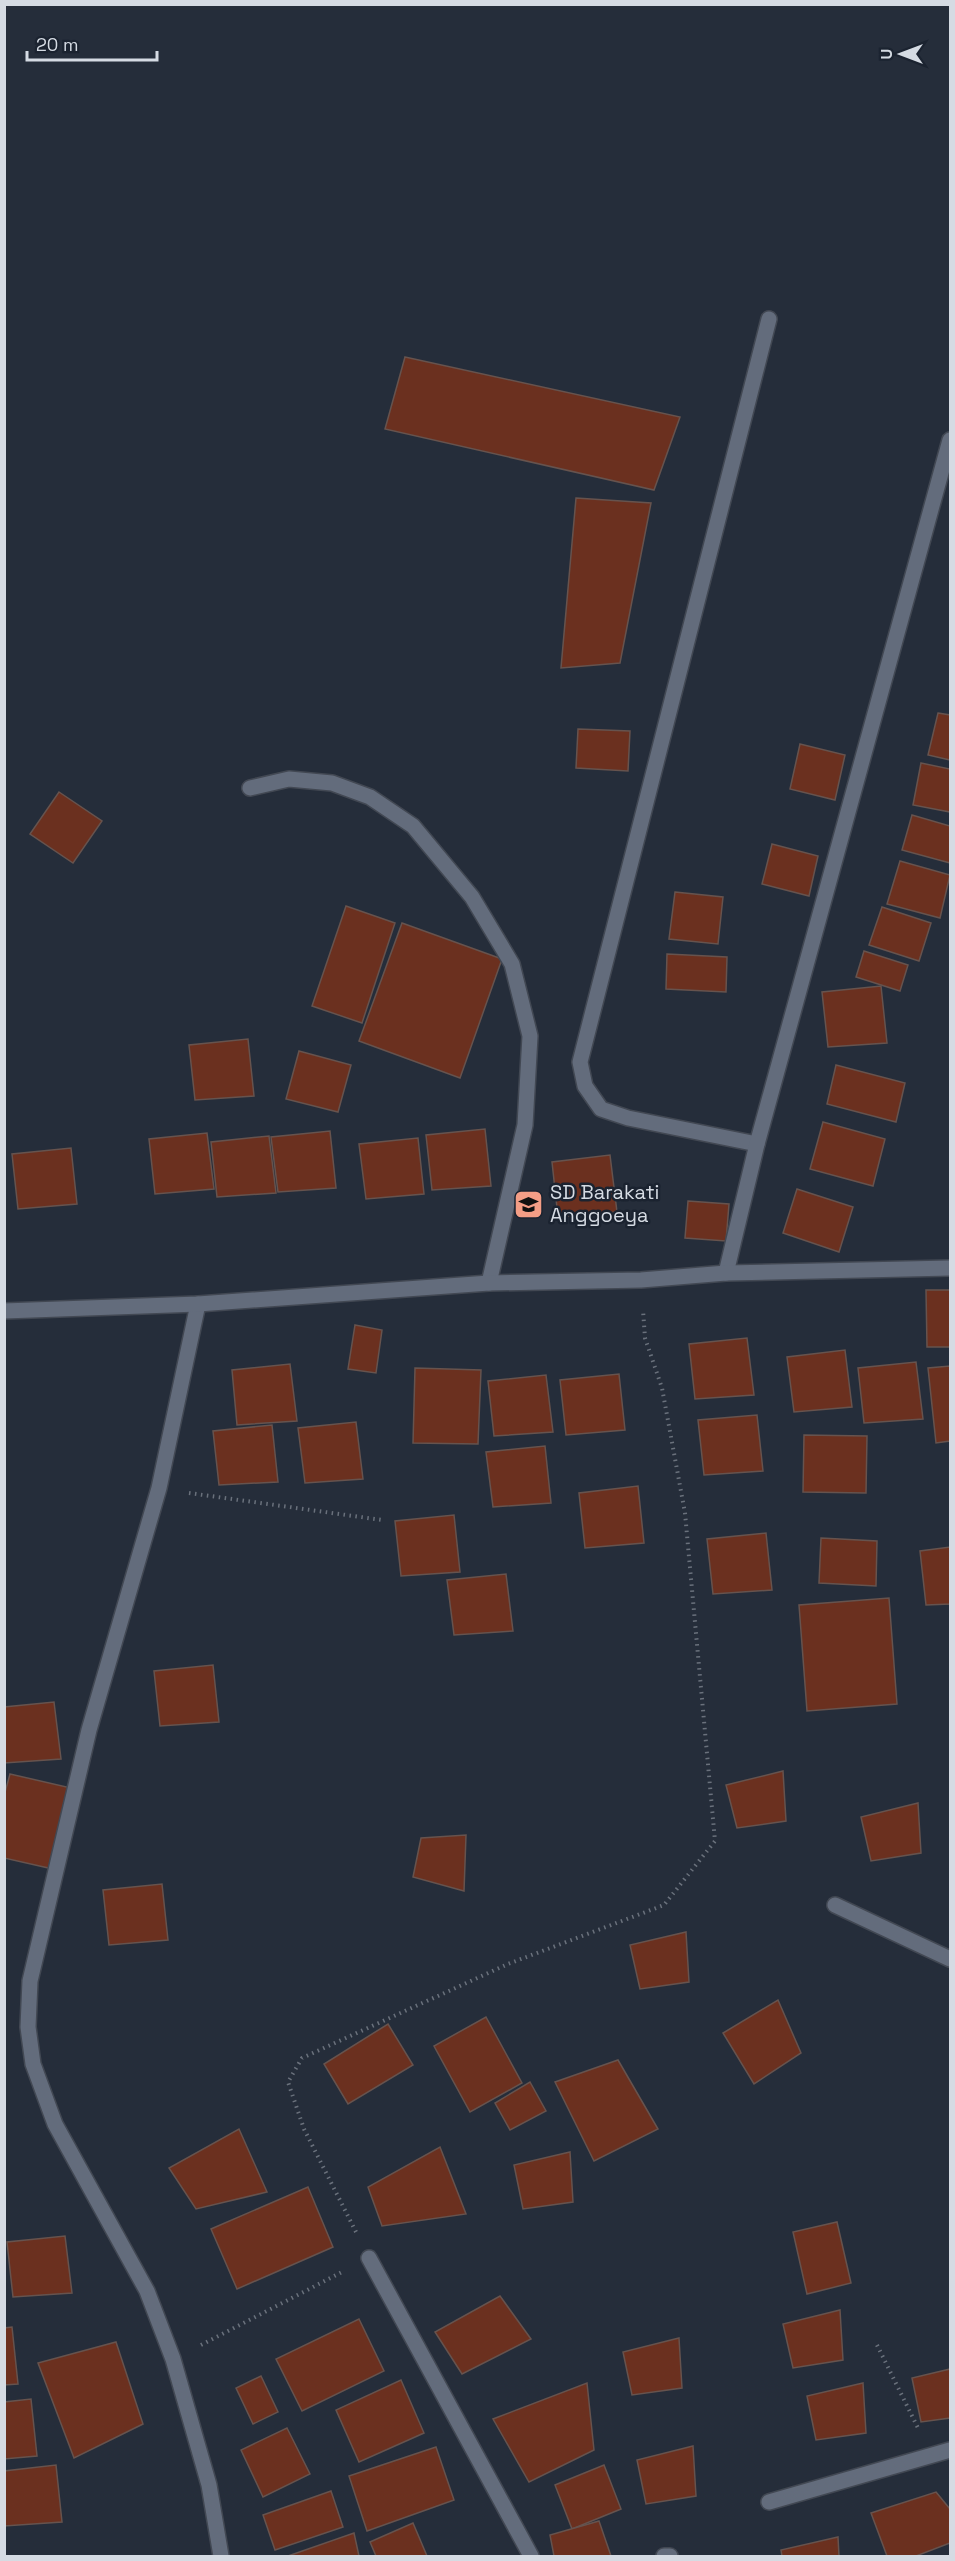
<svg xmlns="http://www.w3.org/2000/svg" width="955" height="2561" font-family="'Space Grotesk',sans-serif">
<rect width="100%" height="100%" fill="#252d3a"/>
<g fill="#6b301f" stroke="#66534e" stroke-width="1.5">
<path d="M405,357L680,417L654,490L385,429Z"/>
<path d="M576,498L651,503L620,663L561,668Z"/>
<path d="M938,713L950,715V760L928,755Z"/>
<path d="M578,729L630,731L628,771L576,768Z"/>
<path d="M800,744L845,755L835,800L790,789Z"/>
<path d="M921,763L950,769V812L913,805Z"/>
<path d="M59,792L102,821L73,863L30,834Z"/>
<path d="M912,815L950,826V863L902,850Z"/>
<path d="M772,844L818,856L809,896L762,884Z"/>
<path d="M900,861L950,875L940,918L887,904Z"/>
<path d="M675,892L723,897L718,944L669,939Z"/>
<path d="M346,906L395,923L362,1023L312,1006Z"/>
<path d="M882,907L931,923L919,961L869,945Z"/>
<path d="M402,923L502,959L460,1078L359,1041Z"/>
<path d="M864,951L908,965L900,991L856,977Z"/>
<path d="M667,954L727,957L726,992L666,989Z"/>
<path d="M881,986L887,1043L828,1047L822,992Z"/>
<path d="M248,1039L254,1096L195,1100L189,1045Z"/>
<path d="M299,1051L351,1065L338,1112L286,1099Z"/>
<path d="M836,1065L905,1083L896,1122L827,1104Z"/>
<path d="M823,1122L885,1139L873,1186L810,1169Z"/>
<path d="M485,1129L491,1186L432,1190L426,1135Z"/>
<path d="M330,1131L336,1188L278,1192L271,1137Z"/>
<path d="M207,1133L214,1189L155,1194L149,1139Z"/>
<path d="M269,1136L276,1193L217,1197L211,1142Z"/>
<path d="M418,1138L424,1194L366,1199L359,1144Z"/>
<path d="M71,1148L77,1204L18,1209L12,1154Z"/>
<path d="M610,1155L617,1212L558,1217L552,1162Z"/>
<path d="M797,1189L853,1207L839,1252L783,1233Z"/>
<path d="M688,1201L729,1204L726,1241L685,1238Z"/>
<path d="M926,1290H950V1347H927Z"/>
<path d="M355,1325L382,1330L376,1373L348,1369Z"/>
<path d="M747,1338L754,1395L695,1399L689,1344Z"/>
<path d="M845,1350L852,1407L794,1412L787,1357Z"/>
<path d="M916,1362L923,1419L864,1423L858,1368Z"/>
<path d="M290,1364L297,1421L237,1425L232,1370Z"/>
<path d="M950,1366V1441L936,1443L928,1368Z"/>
<path d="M415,1368L481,1370L478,1444L413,1443Z"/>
<path d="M619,1374L625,1430L566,1435L560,1380Z"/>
<path d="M546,1375L553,1432L494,1436L488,1381Z"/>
<path d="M757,1415L763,1471L704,1475L698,1420Z"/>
<path d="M356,1422L363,1479L305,1483L298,1428Z"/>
<path d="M272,1425L278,1482L219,1485L213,1431Z"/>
<path d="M804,1435L867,1436L866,1493L803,1492Z"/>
<path d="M545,1446L551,1503L493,1507L486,1452Z"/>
<path d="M638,1486L644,1543L585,1548L579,1493Z"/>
<path d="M454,1515L460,1572L401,1576L395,1521Z"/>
<path d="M766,1533L772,1590L713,1594L707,1539Z"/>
<path d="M821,1538L877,1541L876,1586L819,1583Z"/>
<path d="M950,1547V1604L926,1605L920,1551Z"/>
<path d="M506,1574L513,1631L454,1635L447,1580Z"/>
<path d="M889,1598L897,1704L807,1711L799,1605Z"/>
<path d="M213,1665L219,1722L160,1726L154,1671Z"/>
<path d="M54,1702L61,1759L4,1763V1707Z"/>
<path d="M783,1771L786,1821L737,1828L726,1785Z"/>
<path d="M10,1774L71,1788L53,1869L4,1858V1796Z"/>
<path d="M918,1803L921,1853L871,1861L861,1817Z"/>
<path d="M466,1835L464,1891L413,1877L421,1838Z"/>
<path d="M162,1884L168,1940L109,1945L103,1890Z"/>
<path d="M686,1932L689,1982L640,1989L630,1945Z"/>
<path d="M778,2000L801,2053L754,2084L723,2033Z"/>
<path d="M486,2017L522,2083L470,2112L434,2046Z"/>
<path d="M388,2024L413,2065L348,2104L324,2064Z"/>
<path d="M618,2060L658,2129L594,2161L555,2082Z"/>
<path d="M530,2082L546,2111L510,2130L495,2103Z"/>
<path d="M239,2129L267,2192L196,2209L169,2168Z"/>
<path d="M440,2147L466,2214L382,2226L368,2187Z"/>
<path d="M570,2152L573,2202L523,2209L514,2165Z"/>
<path d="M308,2187L333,2247L237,2289L211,2229Z"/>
<path d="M837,2222L851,2283L807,2294L793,2232Z"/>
<path d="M65,2236L72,2293L13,2297L7,2242Z"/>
<path d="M500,2296L531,2339L462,2374L435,2332Z"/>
<path d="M840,2310L843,2360L793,2368L783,2324Z"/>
<path d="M359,2319L384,2371L302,2411L276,2359Z"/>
<path d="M12,2327L18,2384L4,2385V2328Z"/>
<path d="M679,2338L682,2388L632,2395L623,2352Z"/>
<path d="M116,2342L143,2424L74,2458L38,2363Z"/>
<path d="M950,2369V2418L921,2422L912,2378Z"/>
<path d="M261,2376L278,2412L253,2424L236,2388Z"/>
<path d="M401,2380L424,2433L359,2462L336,2410Z"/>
<path d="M587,2383L594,2450L529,2482L493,2419Z"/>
<path d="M863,2383L866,2433L816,2440L807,2396Z"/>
<path d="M31,2399L37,2456L4,2459V2402Z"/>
<path d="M287,2428L310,2474L263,2497L241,2450Z"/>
<path d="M693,2446L696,2496L646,2504L637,2460Z"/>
<path d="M436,2447L454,2500L367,2531L349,2476Z"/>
<path d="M56,2465L62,2522L4,2526V2471Z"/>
<path d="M604,2465L621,2509L572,2529L555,2485Z"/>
<path d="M331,2491L343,2527L275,2550L263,2515Z"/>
<path d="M936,2492L950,2509V2543L916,2556H887L871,2513Z"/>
<path d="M599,2521L611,2556H554L550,2535Z"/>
<path d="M413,2523L427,2556H376L370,2542Z"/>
<path d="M354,2533L359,2556H288Z"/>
<path d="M838,2537L839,2556H782L781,2550Z"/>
</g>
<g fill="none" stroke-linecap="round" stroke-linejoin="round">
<defs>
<g id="minor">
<path d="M250,788L289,779L332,783L370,797L413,826L472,897L512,964L530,1036L525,1125L489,1283"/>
<path d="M757,1144L628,1118L601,1109L585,1086L580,1062L769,319"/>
<path d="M726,1273L757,1144L950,440"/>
<path d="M198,1304L159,1488L89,1730L30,1981L28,2027L33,2064L55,2124L147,2291L173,2359L209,2485L221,2556"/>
<path d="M4,1311L198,1304L489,1283L641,1280L726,1273L950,1268"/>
<path d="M835,1905L950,1959"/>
<path d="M369,2258L531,2556"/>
<path d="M769,2502L950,2450"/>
<path d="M664,2556H670"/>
</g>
</defs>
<use href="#minor" stroke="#424853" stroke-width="18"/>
<g stroke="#6a717c" stroke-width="4" stroke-dasharray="1.5 4.5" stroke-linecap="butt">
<path d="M189,1493L382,1520"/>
<path d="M356,2232L304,2129L288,2082L302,2058L508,1964L664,1905L715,1841L685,1513L662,1388L645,1338L643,1310"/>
<path d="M201,2345L344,2271"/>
<path d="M877,2345L918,2428"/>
</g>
<use href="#minor" stroke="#636c7c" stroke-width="15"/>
</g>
<defs>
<symbol id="school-square" viewBox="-11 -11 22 22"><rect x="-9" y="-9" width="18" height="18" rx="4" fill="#f49e86" stroke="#1b2330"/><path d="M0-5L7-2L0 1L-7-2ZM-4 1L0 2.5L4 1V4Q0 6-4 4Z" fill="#111"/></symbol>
</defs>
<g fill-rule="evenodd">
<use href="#school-square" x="512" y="1188" width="33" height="33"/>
</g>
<g text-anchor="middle" stroke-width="5" stroke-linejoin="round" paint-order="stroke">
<g font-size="20" fill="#d5dbe3" stroke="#1b2330" text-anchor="start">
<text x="550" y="1199">SD Barakati<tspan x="550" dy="23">Anggoeya</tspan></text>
</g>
</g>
<rect width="955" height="2561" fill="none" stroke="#d5dbe3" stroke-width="12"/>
<g transform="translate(901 54) rotate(270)" stroke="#1b2330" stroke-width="4.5" paint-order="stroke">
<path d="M0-4.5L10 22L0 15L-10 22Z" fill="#d5dbe3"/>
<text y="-9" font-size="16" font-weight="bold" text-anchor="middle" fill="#d5dbe3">U</text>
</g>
<path d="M27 51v9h130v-9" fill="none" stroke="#d5dbe3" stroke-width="3"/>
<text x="36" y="51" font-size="18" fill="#d5dbe3" stroke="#1b2330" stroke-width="4.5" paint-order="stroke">20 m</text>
</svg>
